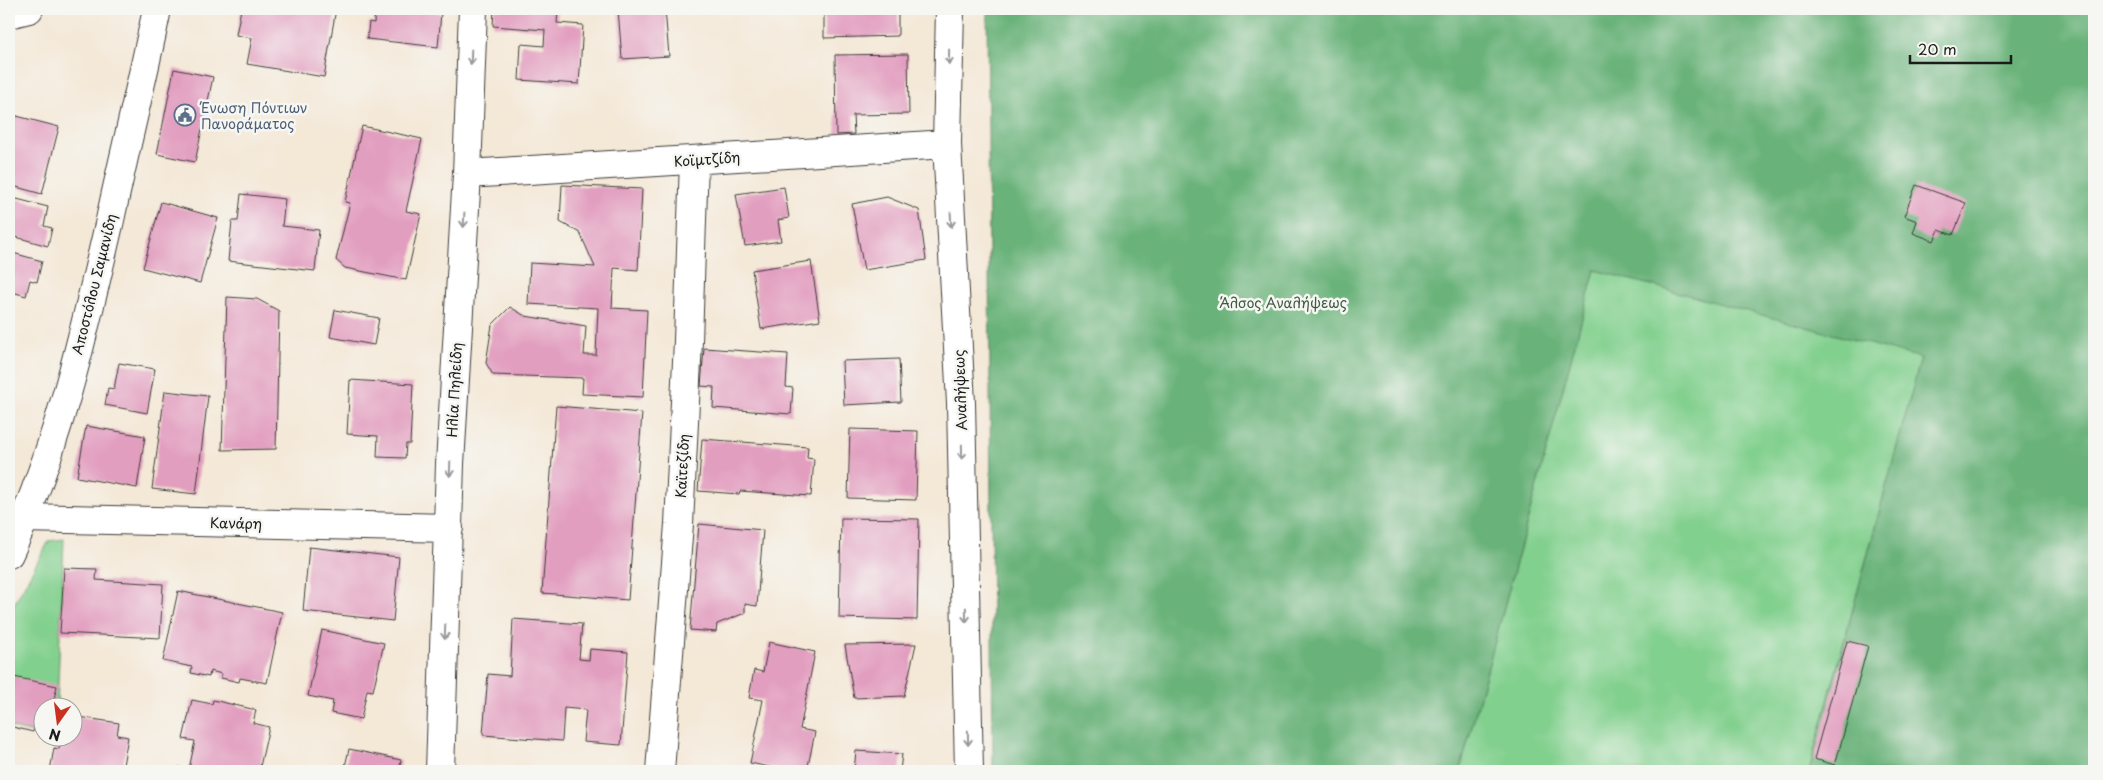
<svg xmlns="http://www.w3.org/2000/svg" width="2103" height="780" font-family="'Playpen Sans',sans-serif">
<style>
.green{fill:#82d08e;stroke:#4f7655}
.forest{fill:#69b279;stroke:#42674a}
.building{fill:#e29ebf}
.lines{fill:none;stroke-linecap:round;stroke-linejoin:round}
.street-casing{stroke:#3c3b38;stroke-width:30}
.secondary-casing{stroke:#3c3b38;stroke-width:30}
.street{stroke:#fff;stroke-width:28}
.secondary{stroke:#fff;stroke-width:28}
.oneway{stroke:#999}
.labels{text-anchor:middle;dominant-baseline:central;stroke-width:5;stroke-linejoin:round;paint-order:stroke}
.service-label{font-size:14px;fill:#4e5e75;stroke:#f6f6f2;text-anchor:start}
.street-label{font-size:14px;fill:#1c1c1c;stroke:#f6f6f2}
.park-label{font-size:14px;fill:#405b44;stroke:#f6f6f2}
</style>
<rect width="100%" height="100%" fill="#f6f6f2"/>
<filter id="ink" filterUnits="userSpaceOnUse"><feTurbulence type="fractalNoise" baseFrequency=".02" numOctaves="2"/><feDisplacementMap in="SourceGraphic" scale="10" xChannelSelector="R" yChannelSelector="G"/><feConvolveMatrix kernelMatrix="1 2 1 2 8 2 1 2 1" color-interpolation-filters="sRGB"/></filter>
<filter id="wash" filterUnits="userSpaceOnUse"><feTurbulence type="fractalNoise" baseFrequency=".0096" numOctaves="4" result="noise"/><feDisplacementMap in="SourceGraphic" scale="20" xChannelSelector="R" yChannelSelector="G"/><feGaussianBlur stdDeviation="1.12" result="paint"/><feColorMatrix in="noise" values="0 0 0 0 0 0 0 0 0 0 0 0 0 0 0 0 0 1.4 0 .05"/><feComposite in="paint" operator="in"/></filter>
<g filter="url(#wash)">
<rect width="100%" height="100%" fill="#f4e8d7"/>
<path class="green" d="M1595 270 1921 357 1809 771H1460Z
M64 539 57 707 42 708V735L9 727V613L49 541Z"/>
<path class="forest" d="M987 9H2094V771H1809L1921 358 1595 270 1460 771H993Z"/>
<g id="blocks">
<path class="building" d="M241 9H336L324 77 247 64 252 38 236 35Z
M375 9H427V11L441 13 438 47 367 39 369 22 374 23Z
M494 9H558L557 23 583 25 579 84 519 80 521 44 544 46 545 30 493 26Z
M618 9H665L669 56 622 59Z
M824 9H891V11H898V36L824 38Z
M908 54 909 114 853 115 854 134 836 135 835 55Z
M174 69 213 77 195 162 157 154Z
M9 114 59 127 42 194 9 185Z
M362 126 422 139 406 211 421 214 406 280 345 268 336 260 350 203 345 202Z
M562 185 642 189 638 270 614 268 612 308 647 310 643 397 582 394 583 378 493 375 486 363 492 325 510 307 525 316 586 326 584 355H596L598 308 528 304 530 263 595 267 580 233 560 222Z
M1916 185 1966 203 1953 235 1939 230 1934 241 1913 233 1917 221 1904 216Z
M784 187 789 218 778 220 781 241 745 246 736 194Z
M241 194 285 199 282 226 319 230 315 271 228 261 232 221H238Z
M9 197 48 207 44 226 52 228 48 246 9 235Z
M887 197 919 210 926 260 864 270 852 204Z
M161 202 218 218 200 283 143 268Z
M9 252 42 261 37 282 30 280 26 296 9 291Z
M811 261 820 320 761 329 752 270Z
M227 297 257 299 279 311 276 449 222 450Z
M335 310 379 318 374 345 330 337Z
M704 348 788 354 786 387 793 388 791 414 713 408 714 387 701 386Z
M899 359 901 402 844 405 842 361Z
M119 363 155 369 147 413 105 405 108 388 114 389Z
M350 380 413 384 410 444H406L405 458 377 457 378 436 347 434Z
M165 391 208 396 196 494 152 489Z
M556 406 642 413 628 600 542 593Z
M86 426 145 436 137 488 77 477Z
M850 429 918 431 916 500 848 498Z
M702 439 808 447 807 458 814 459 811 496 740 491 739 494 698 491Z
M841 518 919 519 917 620 839 618Z
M699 524 763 530 757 606 745 604V613L717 624 716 632 690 630Z
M309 547 399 557 393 621 303 611Z
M64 568 97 569 96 580 163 584 160 638 60 633Z
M178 591 282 612 267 683 240 678 239 682 221 678 222 674 210 671 209 677 191 673 192 667 163 661Z
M513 619 582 624 579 659 589 660 590 649 628 652 621 745 583 742 586 710 564 708 562 741 483 735 488 674 510 676Z
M322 630 384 643 373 691 367 690 361 719 331 713 333 701 308 696Z
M1847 641 1868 646 1835 765 1814 759Z
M769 642 815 652 800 729 815 732 807 771H789L750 763 763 700 749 698 754 670 763 672Z
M916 644 904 696 854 698 845 645Z
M9 676 57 686 52 708H42V718L37 717 33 732 9 726Z
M192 700 212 704 213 700 256 710 253 723 269 727 259 771H177L178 767 189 769 195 741 183 739Z
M72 716 119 723 117 735 128 737 122 771H50L54 748 59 749 61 738H72Z
M349 749 401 760 399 771H344Z
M856 751 902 754 900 771H854Z"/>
</g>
</g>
<g filter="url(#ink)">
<use href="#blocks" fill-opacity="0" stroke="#3c3b38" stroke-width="1"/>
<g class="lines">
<g class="street-casing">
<path id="street" d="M9 14 29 9
M467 174 947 144
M24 518 449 528
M440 771 450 464 467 174 473 9
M660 771 679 524 688 341 694 160"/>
</g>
<g class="secondary-casing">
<path id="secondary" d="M950 9 947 144 961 403 969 771
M9 554C58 448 84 333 110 220 125 149 143 79 157 9"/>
</g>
<use href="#street" class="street"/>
<use href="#secondary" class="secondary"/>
</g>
<defs><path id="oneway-shaft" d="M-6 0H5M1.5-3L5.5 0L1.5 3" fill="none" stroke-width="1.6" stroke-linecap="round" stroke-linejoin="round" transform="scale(1.25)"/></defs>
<g class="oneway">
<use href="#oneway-shaft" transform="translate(471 57) rotate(92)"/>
<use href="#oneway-shaft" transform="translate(949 57) rotate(91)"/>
<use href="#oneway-shaft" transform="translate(464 220) rotate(93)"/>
<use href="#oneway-shaft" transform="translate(951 220) rotate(87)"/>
<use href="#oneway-shaft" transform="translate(962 452) rotate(89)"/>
<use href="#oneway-shaft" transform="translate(450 469) rotate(92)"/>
<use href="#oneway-shaft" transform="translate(966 615) rotate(89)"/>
<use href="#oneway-shaft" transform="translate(445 632) rotate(92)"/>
<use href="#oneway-shaft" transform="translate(968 738) rotate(89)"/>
</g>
</g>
<defs>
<g id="civic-ring" transform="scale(1.125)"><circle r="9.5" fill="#f6f6f2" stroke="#5c6f8a" stroke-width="1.5"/><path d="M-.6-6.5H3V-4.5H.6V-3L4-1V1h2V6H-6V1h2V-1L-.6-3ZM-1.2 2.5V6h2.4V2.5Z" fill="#5c6f8a"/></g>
</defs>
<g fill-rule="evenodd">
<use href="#civic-ring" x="185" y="115"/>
</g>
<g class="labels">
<g class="service-label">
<text x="201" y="107">Ένωση Πόντιων<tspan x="201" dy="16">Πανοράματος</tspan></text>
</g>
<g class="street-label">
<text transform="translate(707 159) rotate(-4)">Κοϊμτζίδη</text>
<text transform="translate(94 284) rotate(-76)">Αποστόλου Σαμανίδη</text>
<text transform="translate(454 390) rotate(-87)">Ηλία Πηλείδη</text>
<text transform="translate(960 390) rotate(-92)">Αναλήψεως</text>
<text transform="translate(682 466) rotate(-87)">Καϊτεζίδη</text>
<text transform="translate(236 523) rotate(1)">Κανάρη</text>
</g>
<g class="park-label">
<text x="1283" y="302">Άλσος Αναλήψεως</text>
</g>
</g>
<rect width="2103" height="780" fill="none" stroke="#f6f6f2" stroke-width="30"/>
<g transform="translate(58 722) rotate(194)"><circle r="24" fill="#f6f6f2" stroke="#9f9f9c"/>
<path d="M0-4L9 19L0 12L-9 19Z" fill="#c8321e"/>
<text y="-8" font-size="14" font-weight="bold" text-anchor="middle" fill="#1c1c1c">N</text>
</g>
<path d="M1910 55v8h101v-8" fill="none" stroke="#1c1c1c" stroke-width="2.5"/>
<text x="1918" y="55" font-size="15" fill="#1c1c1c" stroke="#f6f6f2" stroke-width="4" paint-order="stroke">20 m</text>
</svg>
